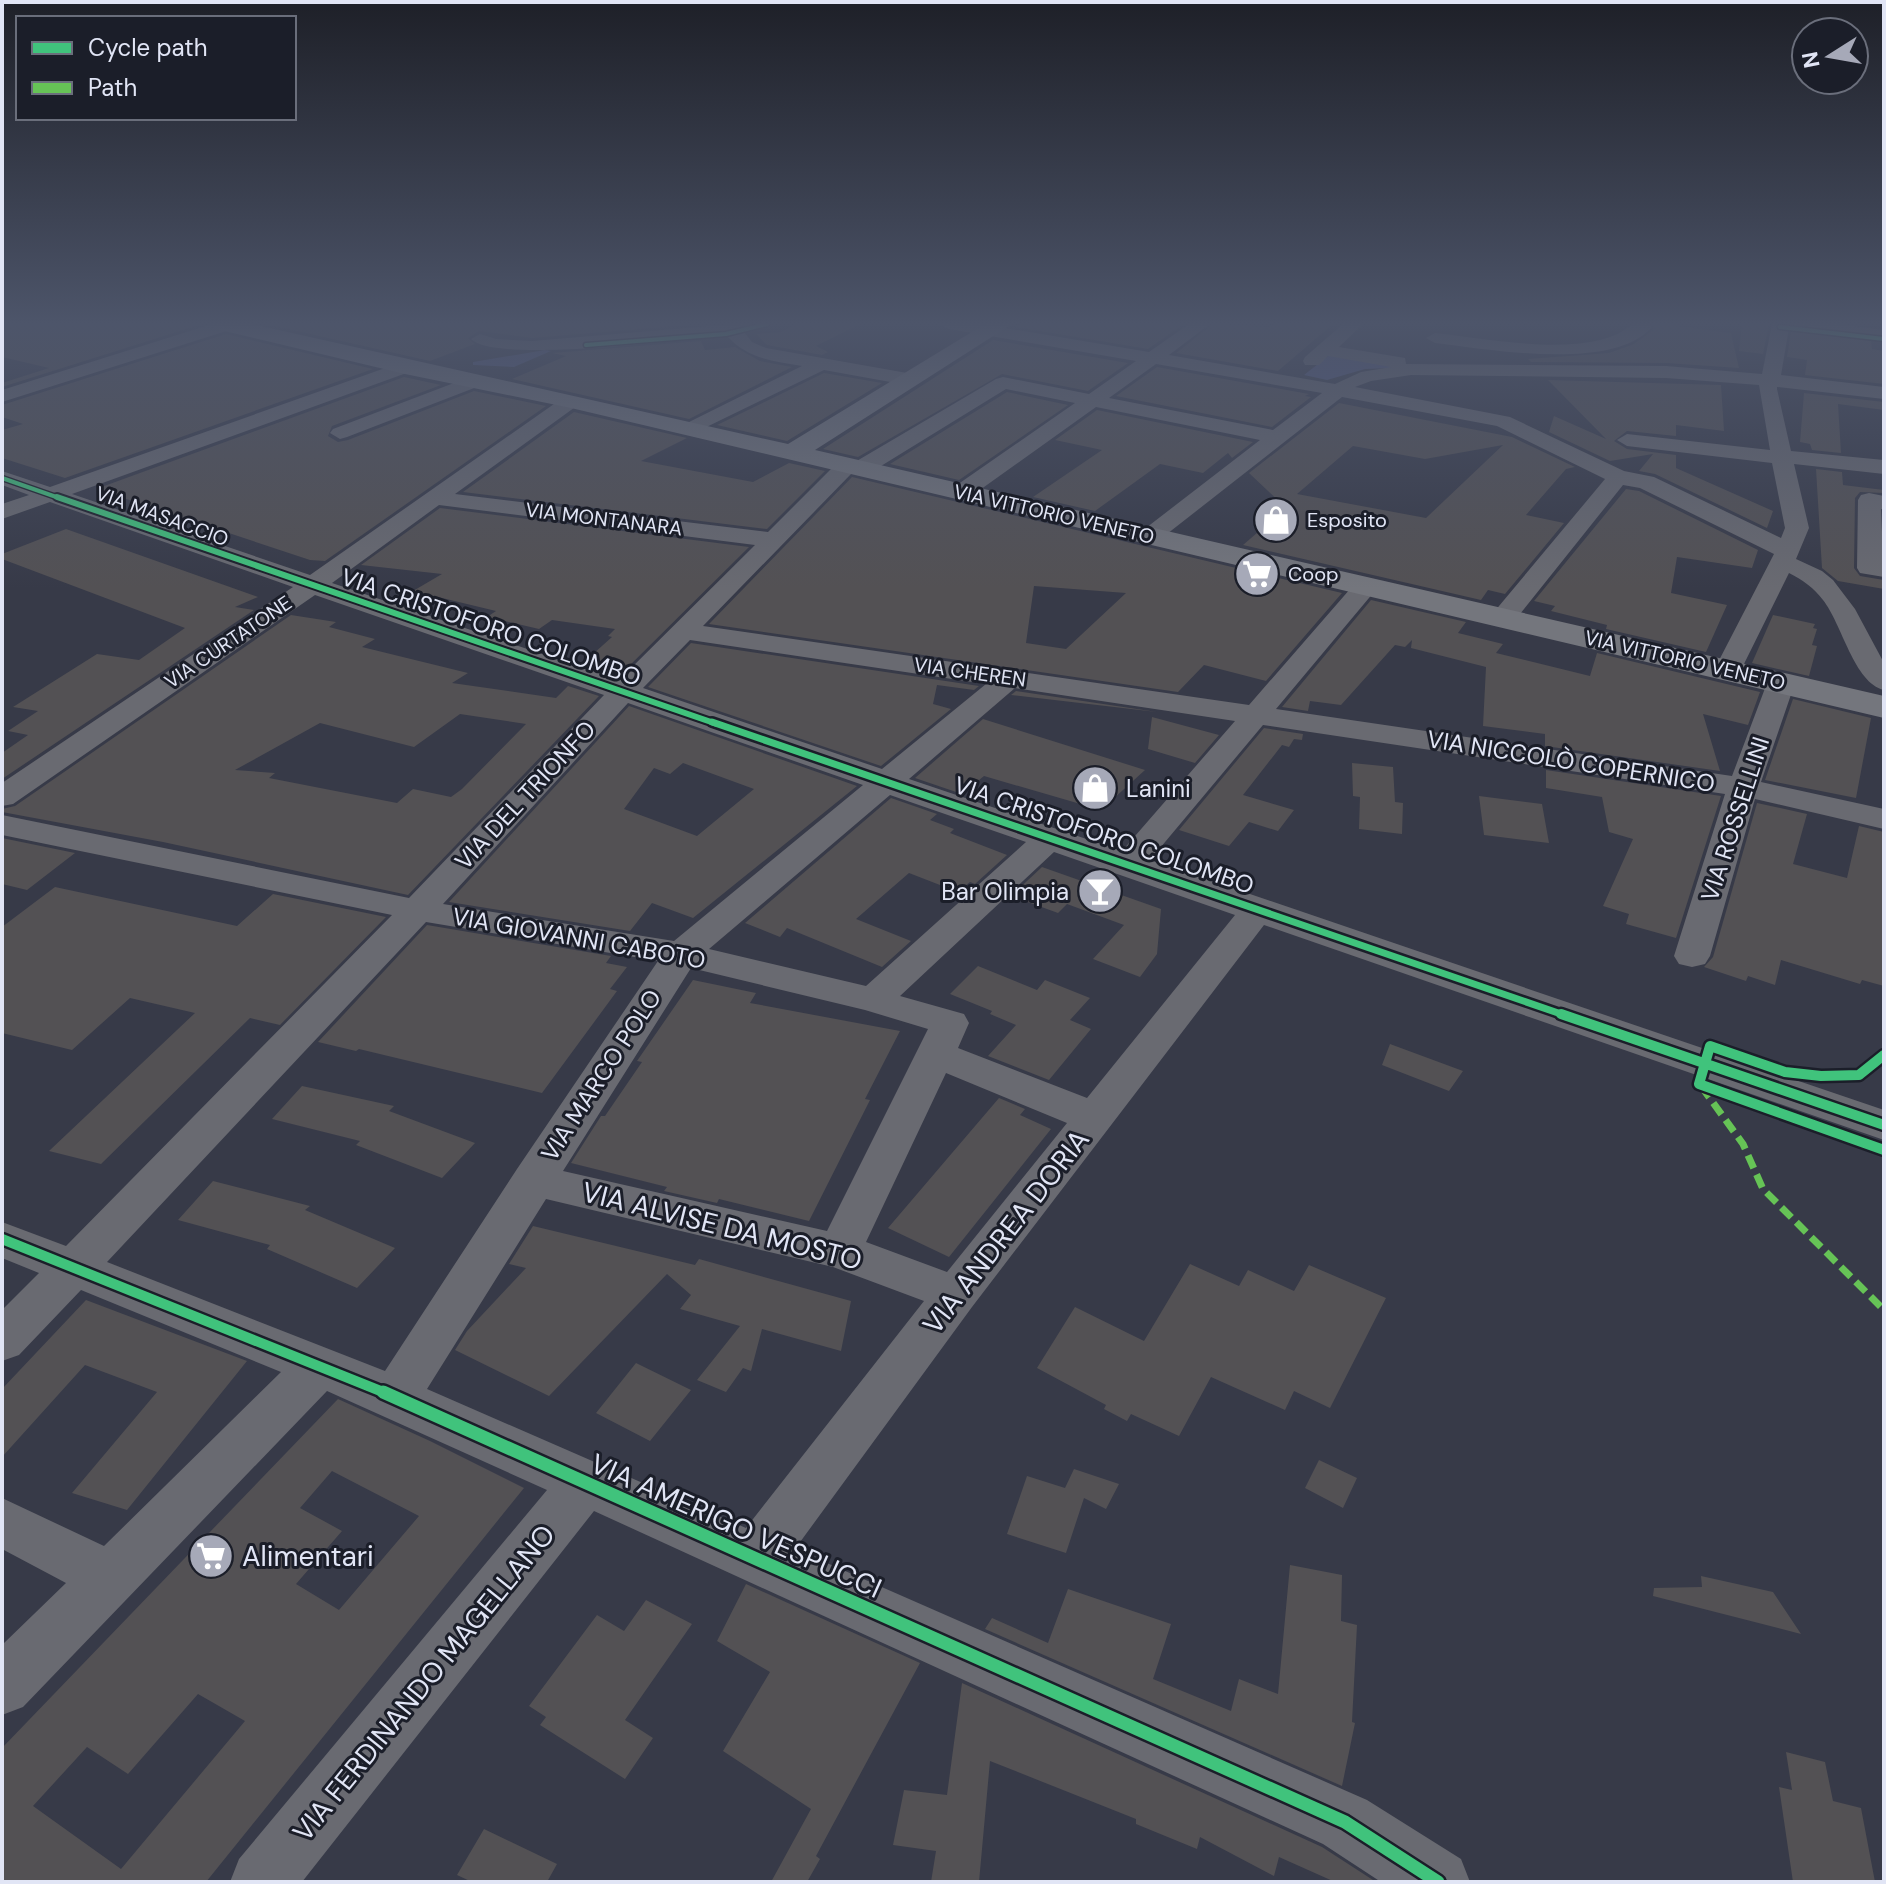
<svg xmlns="http://www.w3.org/2000/svg" width="1886" height="1884" font-family="'DM Sans',sans-serif">
<style>
.green{fill:#525984}
.building{fill:#535154;fill-rule:evenodd}
.lines{fill:none;stroke-linecap:round;stroke-linejoin:round}
.minor{fill:#696a71;fill-rule:evenodd}
.major{fill:#74767d;fill-rule:evenodd}
.quiet{stroke:#66c356;stroke-width:7;stroke-dasharray:14 7;stroke-linecap:butt}
.cycleway-far4-casing{stroke:#1b1e29;stroke-width:7}
.cycleway-far3-casing{stroke:#1b1e29;stroke-width:10}
.cycleway-far2-casing{stroke:#1b1e29;stroke-width:12}
.cycleway-far1-casing{stroke:#1b1e29;stroke-width:15}
.cycleway-casing{stroke:#1b1e29;stroke-width:18}
.cycleway-far4{stroke:#40c37c;stroke-width:4}
.cycleway-far3{stroke:#40c37c;stroke-width:6}
.cycleway-far2{stroke:#40c37c;stroke-width:7}
.cycleway-far1{stroke:#40c37c;stroke-width:10}
.cycleway{stroke:#40c37c;stroke-width:13}
.labels{text-anchor:middle;dominant-baseline:central;stroke-width:6;stroke-linejoin:round;paint-order:stroke}
.far-street-label{font-size:20px;fill:#e1e5f5;stroke:#1b1e29}
.far-poi-label{font-size:20px;fill:#e1e5f5;stroke:#1b1e29;text-anchor:start}
.street-label{font-size:24px;fill:#e1e5f5;stroke:#1b1e29}
.poi-label{font-size:24px;fill:#e1e5f5;stroke:#1b1e29;text-anchor:start}
.near-street-label{font-size:28px;fill:#e1e5f5;stroke:#1b1e29}
.near-poi-label{font-size:28px;fill:#e1e5f5;stroke:#1b1e29;text-anchor:start}
</style>
<rect width="100%" height="100%" fill="#373a48"/>
<path class="green" d="M545 350 551 351 514 367 473 365V362Z
M1332 353 1398 362 1392 368 1365 369 1327 380 1304 375Z"/>
<path class="building" d="M2 324H202L2 387V383L49 368 2 357Z
M266 324H688V325L532 338 479 331 468 338 475 344 430 361Z
M796 324H860L816 346 828 352 822 355 767 345 756 334 781 332Z
M1021 324H1184L1148 349 1016 327Z
M1213 324 1270 327 1274 324H1333L1278 371 1176 353Z
M1653 324H1678L1677 326 1731 333 1739 368 1666 363 1531 362 1528 359 1609 353 1634 344 1653 330Z
M1742 324H1769L1763 354 1739 351Z
M1791 331 1871 341 1872 349 1884 351V384L1805 375 1807 360 1787 357Z
M226 334 373 369 65 478 2 458V430L23 424 2 417V405Z
M993 340 1128 363 1088 391 1002 374 858 457 823 449Z
M701 341 705 350 735 347 760 361 792 367 689 419 512 379 566 356 552 353Z
M1157 367 1309 394 1305 396 1311 397 1272 427 1116 396Z
M824 373 882 383 787 441 717 425Z
M404 377 441 385 332 426 328 436 338 442 348 440 474 391 546 406 325 561 310 560 96 489Z
M1548 380 1721 385 1724 431 1676 425V436L1627 431 1614 441 1627 449 1676 455V468L1773 511 1767 528 1655 474 1639 471 1653 454 1610 461 1549 432 1554 416 1606 439Z
M1007 392 1068 405 959 480 890 464Z
M1804 393 1884 402V410L1838 404 1841 453 1812 450 1810 444 1800 442Z
M1339 403 1512 437 1575 467 1566 469 1526 515 1564 523 1505 594 1488 590 1481 600 1243 545 1286 508 1249 473ZM1503 445 1426 518 1297 494 1353 446 1425 459Z
M1097 410 1253 442 1232 458 1228 453 1203 473 1160 464 1095 511 1033 497 1102 450 1055 440Z
M574 412 687 438 641 461 753 482 789 463 825 471 767 529 463 492Z
M1816 469 1842 472 1843 485 1884 490V493L1860 492 1855 498 1854 568 1860 576 1884 580V589L1838 581 1822 568Z
M852 477 1342 593 1266 681 1204 665 1178 692 709 624ZM1034 586 1126 593 1066 649 1026 643Z
M1626 489 1639 491 1758 550 1752 568 1677 557 1671 593 1727 605 1706 652 1606 629 1607 625 1551 611 1555 606 1534 601Z
M440 508 749 547 618 677 588 666 599 654H593L612 637 608 636 615 629 552 620 539 629 487 617 496 611 413 591 442 574 361 565Z
M66 529 258 597 235 607 254 610 2 779V753L28 735 8 731 38 711 13 707 97 654 139 660 185 628 2 559V554Z
M1371 600 1466 622 1458 633 1503 644 1496 653 1590 676 1597 653 1760 692 1748 725 1703 714 1720 771 1545 746V734L1483 726 1486 667 1411 648 1412 640 1405 647 1395 645 1341 705 1310 701 1308 711 1282 707Z
M291 615 336 622 329 627 375 639 362 647 468 673 452 683 556 698 568 686 599 696 408 895 163 842 2 812V809L15 806ZM460 714 526 724 462 789 451 797 413 789 397 803 269 778 275 773 235 770 320 723 414 747Z
M1773 615 1815 624 1813 628 1817 629 1812 645 1817 646 1809 676 1752 663Z
M691 643 979 686 974 690 937 685 933 704 951 709 881 766 648 687Z
M1016 691 1157 712 1011 695Z
M1793 699 1871 718 1856 798 1765 780Z
M629 706 857 786 693 918 652 903 630 931 449 902ZM683 763 754 789 697 836 624 809 654 768 670 774Z
M1152 717 1219 735 1195 763 1148 749Z
M983 719 1145 770 1101 810 984 776 962 794 915 778Z
M1264 728 1303 734 1302 740 1294 739 1289 747 1282 745 1243 795 1294 810 1278 831 1249 822 1229 846 1179 830Z
M1352 763 1393 767 1395 802 1403 803 1402 834 1359 829 1360 797 1353 796Z
M1546 770 1721 796 1676 938 1626 924 1629 914 1603 906 1633 839 1609 832 1602 797 1546 788Z
M1479 796 1542 804 1549 843 1484 835Z
M891 798 937 814 930 820 954 829 950 833 1007 855 975 884 970 882 958 892 909 873 856 919 911 941 882 967 787 928 780 937 745 923Z
M1757 803 1807 814 1793 864 1847 878 1859 826 1884 832V986L1862 980 1860 984 1781 960 1775 985 1748 976 1746 981 1704 967 1713 957Z
M2 838 75 853 27 890 2 884Z
M1042 867 1161 909 1157 954 1140 977 1093 959 1124 925 1067 904 1058 913 1011 896Z
M55 887 237 926 273 894 386 917 280 1025 250 1018 101 1164 49 1151 195 1013 130 998 72 1050 2 1033V927Z
M427 925 611 956 606 963 627 967 610 989 617 991 542 1093 359 1049 356 1051 318 1042Z
M978 966 1037 990 1045 980 1090 998 1070 1020 1091 1029 1049 1080 988 1056 1016 1025 990 1014 992 1011 950 994Z
M693 980 756 993 750 1003 900 1031 865 1099 870 1100 809 1221 719 1199 717 1203 664 1191 667 1187 571 1163 601 1116H605L642 1062 637 1061Z
M1390 1044 1463 1071 1449 1091 1382 1065Z
M302 1086 394 1106 389 1111 475 1143 442 1178 356 1145 360 1141 272 1119Z
M999 1098 1025 1109 1020 1115 1051 1129 949 1257 888 1228Z
M213 1181 310 1206 305 1210 395 1248 357 1288 267 1249 270 1245 178 1220Z
M533 1226 695 1265 699 1259 851 1301 841 1351 762 1329 751 1371 743 1368 726 1392 697 1380 740 1326 680 1309 691 1295 667 1274 549 1396 455 1350 467 1331 526 1268 509 1264Z
M1190 1264 1239 1286 1248 1270 1294 1291 1309 1265 1386 1298 1330 1408 1294 1391 1285 1410 1211 1377 1179 1436 1131 1414 1127 1421 1104 1409 1106 1405 1037 1368 1075 1307 1144 1341Z
M86 1300 247 1361 127 1510 72 1493 157 1392 85 1365 2 1457V1389Z
M636 1363 691 1390 650 1441 596 1413Z
M338 1399 430 1441 524 1488 206 1882H2V1748ZM332 1471 419 1516 339 1610 296 1584 342 1531 300 1508ZM198 1694 245 1721 121 1869 33 1806 87 1747 128 1774Z
M1319 1460 1357 1478 1343 1508 1305 1488Z
M1074 1469 1119 1484 1106 1509 1084 1498 1066 1553 1007 1534 1027 1476 1065 1488Z
M1290 1565 1342 1575 1341 1621 1357 1625 1352 1722 1355 1723 1342 1786 985 1629 992 1618 1048 1643 1068 1589 1171 1624 1153 1679 1231 1711 1239 1679 1278 1694Z
M1701 1576 1773 1592 1801 1634 1653 1596 1654 1588 1702 1587Z
M746 1584 920 1663 816 1856 820 1859 807 1882H771L811 1809 723 1751 770 1672 717 1641Z
M646 1600 692 1624 625 1720 653 1738 625 1779 540 1725 546 1717 529 1706 597 1615 624 1631Z
M962 1683 1322 1847 1376 1882H1335L1279 1857 1274 1876 1200 1837 1197 1849 1136 1824V1819L990 1761 979 1882H931L936 1851 893 1845 904 1790 947 1795Z
M1786 1752 1825 1762 1833 1801 1861 1808 1875 1882H1793L1779 1787 1792 1790Z
M484 1829 557 1864 547 1882H472L457 1875Z"/>
<g class="lines">
<path class="minor" d="M212 324H239L236 328 2 402V390Z
M734 324H762L744 332 752 342 766 348 907 373 917 379 907 385 824 370 690 435 683 433 680 429 683 425 802 366C773 361 748 359 727 336 685 339 495 364 471 339L480 334 496 339 532 341Z
M940 324H981L1149 352 1189 324H1210L1169 355 1335 384 1361 372 1391 367 1328 356 1319 365H1305L1303 361 1305 357 1343 324H1363L1339 347 1405 358 1406 364 1666 366 1762 374 1772 324H1838L1884 330V340L1789 328 1781 375 1884 387V399L1777 387V389L1791 451 1884 460V474L1794 464 1809 528 1796 559 1822 571 1833 580 1855 609 1884 663V690C1854 683 1842 624 1823 600 1814 588 1803 580 1789 573L1738 676 1728 678 1718 676 1714 670 1774 554 1640 488 1623 485 1512 624H1494L1490 618 1494 612 1605 479 1497 426 1342 397 1158 541H1142L1138 536 1142 531 1260 440 1096 407 970 497H954L951 492 954 487 1075 403 1006 389 868 474 852 473 703 626 1249 705 1357 581H1375L1379 586 1276 709 1732 776 1767 683 1771 677 1781 675 1791 677 1795 683 1761 782 1884 809V829L1755 799 1710 956 1705 964 1692 967 1679 964 1674 956 1725 794 1263 725 1150 860 1884 1110V1140L1264 925 972 1307 795 1549 1367 1800 1461 1859 1470 1882H1381L1323 1844 594 1511 302 1882H230L239 1859 547 1490 327 1391 23 1707 2 1715V1645L66 1583 2 1549V1498L104 1546 281 1372 81 1290 19 1355 2 1361V1310L39 1273 2 1258V1222L66 1246 392 915 2 835V815L409 898 604 695 315 595 13 804 2 806V783L293 587 50 502 2 519V504L29 495 2 485V471L50 487 405 361 414 367 412 371 72 494 310 575 564 397H578L581 401 578 405 455 494 768 532 839 461 847 459 855 462 996 379 1003 377 1089 394 1136 361 949 329ZM1156 364 1322 393 1273 430 1109 398ZM1411 375 1666 378 1759 385 1770 450 1627 434 1617 440 1627 446 1772 463 1785 528 1781 538 1654 477 1624 471 1510 417 1355 387 1371 381ZM439 505 755 545 619 680 332 583ZM690 640 986 684 882 769 643 688ZM1015 688 1235 721 1122 851 909 779ZM628 703 863 785 674 941 443 904ZM890 795 1026 842 866 986 709 949ZM1054 852 1235 915 1087 1098 958 1048 969 1023 964 1014 900 996ZM426 922 658 961 517 1169 385 1371 107 1262ZM691 968 865 1010 928 1029 827 1231 563 1171ZM946 1073 1067 1123 947 1272 866 1242ZM546 1199 833 1267 924 1301 746 1528 427 1389Z
M1632 324H1650L1651 328C1611 372 1488 349 1435 343L1426 338 1435 333C1485 338 1593 361 1632 324Z
M475 375 482 377 485 381 482 385 347 437 340 439 330 433 333 429Z
M1869 493 1884 496V510L1881 509 1884 577 1860 573 1857 568 1858 500 1861 495Z"/>
<path class="major" d="M213 324H252L788 444 985 324H1012L815 450 1884 696V718L571 408 405 374 216 329Z"/>
<path class="quiet" d="M1701 1086 1743 1144 1763 1189 1884 1310"/>
<g class="cycleway-far4-casing">
<path id="cycleway-far4" d="M1780 327 1884 339
M586 345 726 334 767 324
M2 478 62 499"/>
</g>
<g class="cycleway-far3-casing">
<path id="cycleway-far3" d="M57 497 717 724"/>
</g>
<g class="cycleway-far2-casing">
<path id="cycleway-far2" d="M712 722 1567 1016"/>
</g>
<g class="cycleway-far1-casing">
<path id="cycleway-far1" d="M1561 1014 1884 1125
M1884 1055 1859 1075 1821 1076 1785 1072 1710 1046 1699 1084 1884 1150
M2 1239 388 1394"/>
</g>
<g class="cycleway-casing">
<path id="cycleway" d="M383 1392 1345 1822 1438 1882"/>
</g>
<use href="#cycleway-far4" class="cycleway-far4"/>
<use href="#cycleway-far3" class="cycleway-far3"/>
<use href="#cycleway-far2" class="cycleway-far2"/>
<use href="#cycleway-far1" class="cycleway-far1"/>
<use href="#cycleway" class="cycleway"/>
</g>
<linearGradient id="sky" x2="0" y2="1"><stop stop-color="#1e2028"/><stop offset="0.55" stop-color="#4d556a"/><stop offset="1" stop-color="#4d556a" stop-opacity="0"/></linearGradient>
<rect width="1886" height="588" fill="url(#sky)"/>
<defs>
<g id="shop-disc" transform="scale(2.3)"><circle r="9.5" fill="#a6a9b8" stroke="#1b1e29"/><path d="M-5-2.5h2.3a2.7 3.5 0 0 1 5.4 0H5L5.5 6h-11ZM-1.5-2.5h3a1.5 2.3 0 0 0-3 0Z" fill="#fff"/></g>
<g id="supermarket-disc" transform="scale(2.3)"><circle r="9.5" fill="#a6a9b8" stroke="#1b1e29"/><path d="M-6-5.5h2.5l.6 2H6L4.5 2H-2.5L-4.4-4H-6ZM-1.5 3.2a1.3 1.3 0 1 0 .1 0ZM3 3.2a1.3 1.3 0 1 0 .1 0Z" fill="#fff"/></g>
<g id="bar-disc" transform="scale(2.3)"><circle r="9.5" fill="#a6a9b8" stroke="#1b1e29"/><path d="M-6-5H6L.8 .8V4.5H3.5V6h-7V4.5H-.8V.8Z" fill="#fff"/></g>
</defs>
<g fill-rule="evenodd">
<use href="#shop-disc" x="1276" y="520"/>
<use href="#supermarket-disc" x="1257" y="574"/>
<use href="#shop-disc" x="1095" y="788"/>
<use href="#bar-disc" x="1100" y="891"/>
<use href="#supermarket-disc" x="211" y="1556"/>
</g>
<g class="labels">
<g class="far-street-label">
<text transform="translate(1054 514) rotate(13)">VIA VITTORIO VENETO</text>
<text transform="translate(162 516) rotate(20)">VIA MASACCIO</text>
<text transform="translate(604 519) rotate(7)">VIA MONTANARA</text>
<text transform="translate(228 642) rotate(-34)">VIA CURTATONE</text>
<text transform="translate(1685 660) rotate(13)">VIA VITTORIO VENETO</text>
<text transform="translate(970 672) rotate(8)">VIA CHEREN</text>
</g>
<g class="far-poi-label">
<text x="1307" y="520">Esposito</text>
<text x="1288" y="574">Coop</text>
</g>
<g class="street-label">
<text transform="translate(491 627) rotate(19)">VIA CRISTOFORO COLOMBO</text>
<text transform="translate(1571 761) rotate(9)">VIA NICCOLÒ COPERNICO</text>
<text transform="translate(525 795) rotate(-47)">VIA DEL TRIONFO</text>
<text transform="translate(1735 819) rotate(-72)">VIA ROSSELLINI</text>
<text transform="translate(1104 835) rotate(19)">VIA CRISTOFORO COLOMBO</text>
<text transform="translate(579 938) rotate(10)">VIA GIOVANNI CABOTO</text>
<text transform="translate(601 1075) rotate(-57)">VIA MARCO POLO</text>
</g>
<g class="poi-label">
<text x="1126" y="788">Lanini</text>
<text x="1069" y="891" text-anchor="end">Bar Olimpia</text>
</g>
<g class="near-street-label">
<text transform="translate(722 1226) rotate(14)">VIA ALVISE DA MOSTO</text>
<text transform="translate(1006 1232) rotate(-52)">VIA ANDREA DORIA</text>
<text transform="translate(736 1526) rotate(24)">VIA AMERIGO VESPUCCI</text>
<text transform="translate(424 1683) rotate(-51)">VIA FERDINANDO MAGELLANO</text>
</g>
<g class="near-poi-label">
<text x="242" y="1556">Alimentari</text>
</g>
</g>
<rect width="1886" height="1884" fill="none" stroke="#e1e5f5" stroke-width="8"/>
<rect x="16" y="16" width="280" height="104" fill="#1b1e29" stroke="#6a6e7b" stroke-width="2"/>
<rect x="32" y="42" width="40" height="12" fill="#40c37c" stroke="#6a6e7b" stroke-width="2"/>
<text x="88" y="56" font-size="24" fill="#e1e5f5">Cycle path</text>
<rect x="32" y="82" width="40" height="12" fill="#66c356" stroke="#6a6e7b" stroke-width="2"/>
<text x="88" y="96" font-size="24" fill="#e1e5f5">Path</text>
<g transform="translate(1830 56) rotate(259)"><circle r="38" fill="#1b1e29" stroke="#6a6e7b" stroke-width="2"/>
<path d="M0-6L14 30L0 20L-14 30Z" fill="#a6a9b8"/>
<text y="-12" font-size="22" font-weight="bold" text-anchor="middle" fill="#e1e5f5">N</text>
</g>
</svg>
